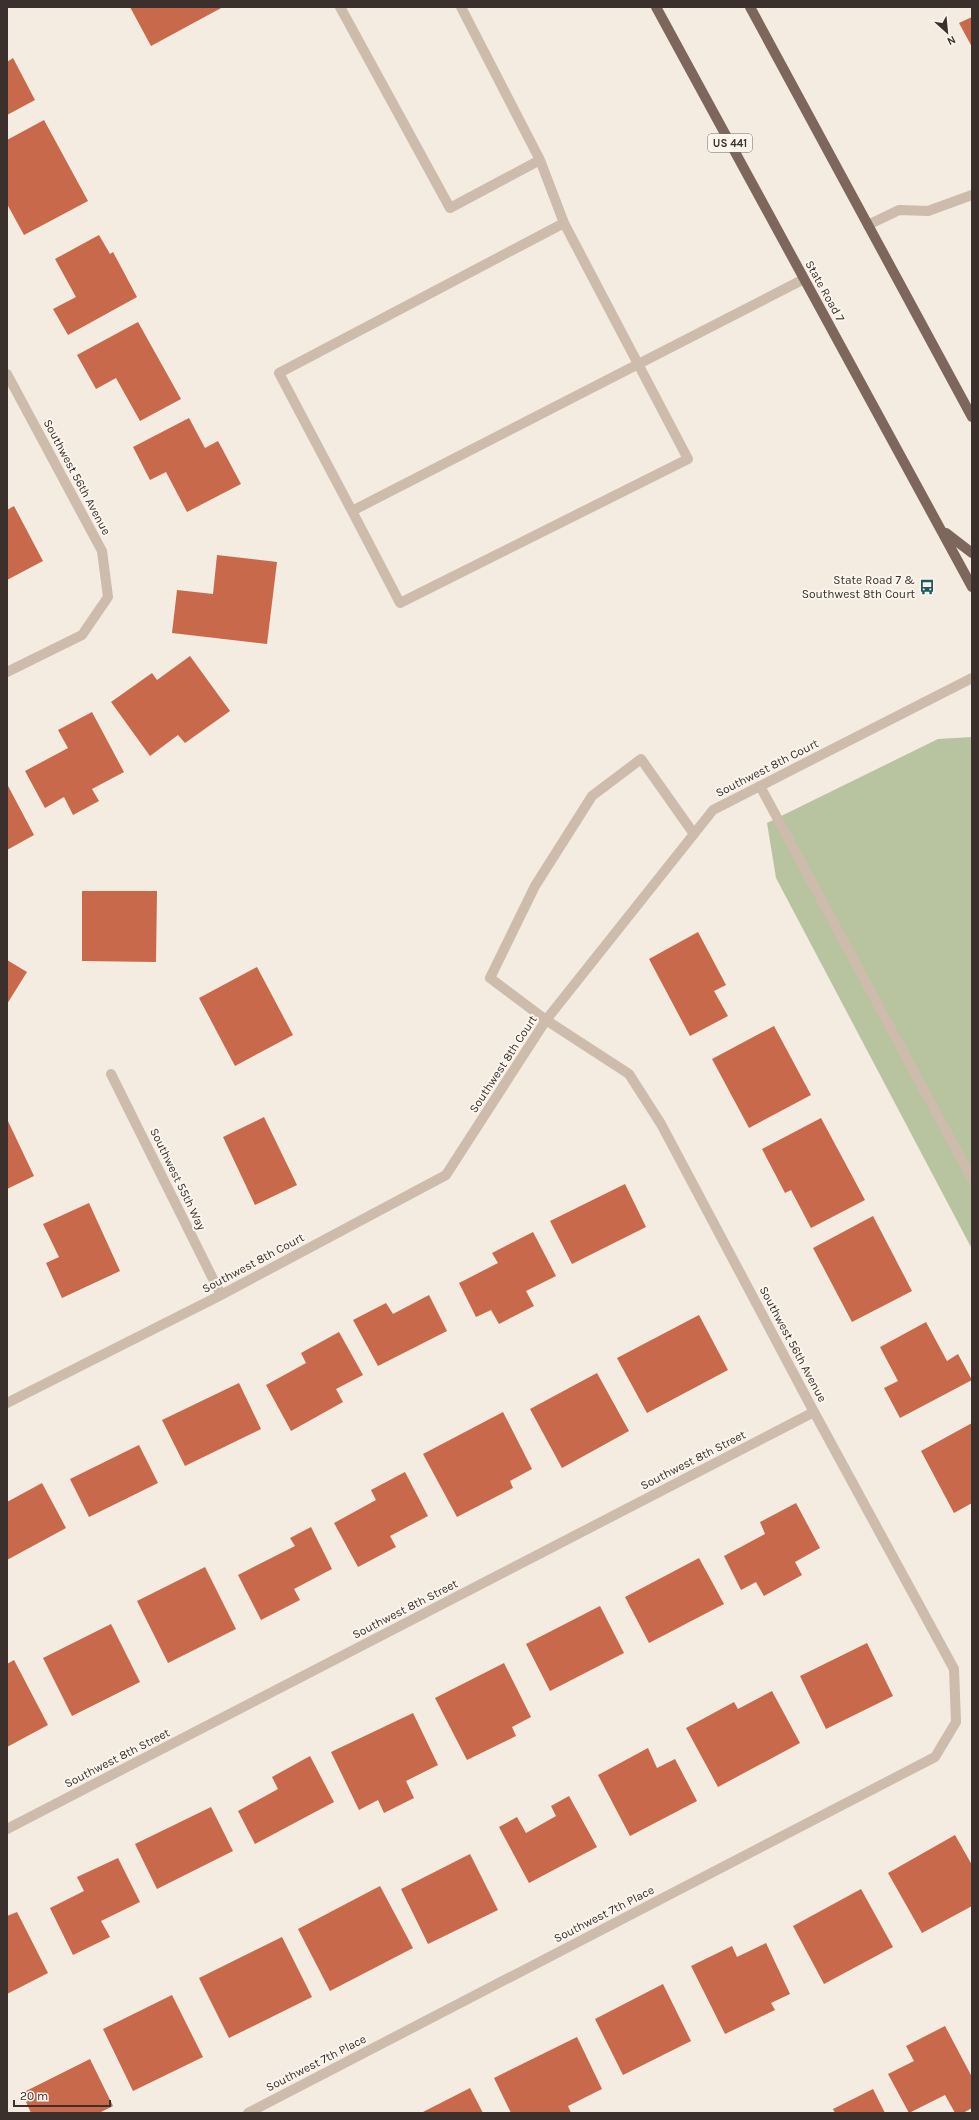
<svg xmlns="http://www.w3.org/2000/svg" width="979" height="2120" font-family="Karla,sans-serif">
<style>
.green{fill:#b8c4a0}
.building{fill:#c8694b}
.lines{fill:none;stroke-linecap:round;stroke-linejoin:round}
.lane{stroke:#cdbbac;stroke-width:10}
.street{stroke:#cdbbac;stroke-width:10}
.primary{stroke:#7d675c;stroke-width:10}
.labels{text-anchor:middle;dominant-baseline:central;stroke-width:4;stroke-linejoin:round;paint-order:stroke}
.shield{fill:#fbf5ee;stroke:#756b66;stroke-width:1}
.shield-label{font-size:11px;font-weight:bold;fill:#3b302b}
.street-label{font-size:12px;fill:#3b302b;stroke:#fbf5ee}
.poi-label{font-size:12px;fill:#3b302b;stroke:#fbf5ee;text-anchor:end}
</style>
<rect width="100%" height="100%" fill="#f4ebe1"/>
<path class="green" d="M972 737V1249L776 878 767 823 938 739Z"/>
<path class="building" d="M130 7H223L151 46Z
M972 17V47L959 23Z
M13 58 35 100 7 115V62Z
M44 120 88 201 24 235 7 204V140Z
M99 235 110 254 113 252 137 297 68 335 53 309 76 297 55 259Z
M138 322 181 399 140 421 116 378 96 389 77 355Z
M189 418 205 448 218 441 241 484 187 512 166 472 150 480 133 447Z
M14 506 43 561 7 580V510Z
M217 555 277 562 267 644 172 633 177 590 213 594Z
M190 656 230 711 185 743 178 735 150 756 111 702 152 673 157 680Z
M92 712 124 772 92 789 99 801 73 815 64 797 45 808 25 771 68 748 58 730Z
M7 784 34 835 7 850Z
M82 891H157L156 962 82 961Z
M698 932 726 985 714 991 728 1016 690 1036 649 959Z
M7 960 27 972 7 1004Z
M257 967 293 1035 235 1066 199 998Z
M774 1026 811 1095 749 1128 712 1059Z
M264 1117 297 1185 255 1205 223 1137Z
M821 1118 865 1200 811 1228 791 1190 785 1193 762 1149Z
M7 1119 34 1176 7 1189Z
M625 1184 646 1227 572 1264 550 1221Z
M89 1203 120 1271 62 1298 46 1263 59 1257 43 1224Z
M873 1216 912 1291 852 1322 813 1248Z
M533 1232 556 1276 526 1291 534 1306 499 1324 491 1310 476 1317 459 1283 498 1263 492 1253Z
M429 1295 447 1331 378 1366 353 1320 386 1303 393 1314Z
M699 1315 728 1370 647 1413 617 1358Z
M926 1322 947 1361 958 1354 972 1380 900 1418 884 1388 898 1381 880 1347Z
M339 1332 363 1375 336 1389 343 1402 291 1431 266 1385 306 1363 301 1353Z
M597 1373 629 1431 562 1468 530 1409Z
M239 1383 261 1429 185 1466 162 1420Z
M503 1412 532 1469 510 1481 513 1488 457 1517 423 1454Z
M972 1423V1503L954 1513 921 1451Z
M139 1445 158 1483 89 1517 70 1479Z
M405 1472 428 1516 390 1536 396 1547 358 1567 334 1523 376 1500 371 1490Z
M42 1483 66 1528 7 1560V1502Z
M796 1503 820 1548 795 1562 802 1575 764 1596 756 1582 741 1590 724 1556 765 1534 760 1522Z
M311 1527 332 1569 294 1589 300 1600 261 1620 238 1575 295 1546 290 1538Z
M699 1558 724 1604 649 1643 625 1597Z
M205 1567 236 1629 168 1663 137 1601Z
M600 1606 624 1653 550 1691 526 1644Z
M111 1624 140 1682 72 1716 43 1658Z
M867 1643 893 1696 826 1729 800 1676Z
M14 1660 48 1725 7 1747V1664Z
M504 1663 531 1717 512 1727 516 1736 467 1760 435 1698Z
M772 1691 800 1743 718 1787 686 1728 734 1702 738 1709Z
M413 1713 438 1765 406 1781 414 1798 384 1813 378 1800 359 1810 331 1752Z
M648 1748 657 1768 675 1759 697 1801 630 1836 598 1775Z
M310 1756 334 1802 255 1844 238 1811 278 1789 272 1777Z
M569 1796 597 1847 529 1883 499 1827 517 1817 526 1833 556 1816 551 1806Z
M211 1807 233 1851 157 1889 135 1844Z
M955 1835 972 1865V1906L922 1933 888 1873Z
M470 1854 498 1910 428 1944 401 1889Z
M118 1858 140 1902 101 1921 110 1937 73 1955 50 1908 84 1891 77 1877Z
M380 1886 413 1948 330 1991 298 1929Z
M861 1889 893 1947 824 1984 793 1926Z
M17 1912 48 1973 7 1994V1916Z
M282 1937 312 1997 229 2038 199 1978Z
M766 1943 790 1994 771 2003 775 2010 725 2034 691 1966 732 1946 737 1957Z
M663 1984 691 2041 623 2075 595 2019Z
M172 1995 203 2057 133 2091 103 2029Z
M945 2026 972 2077V2108L963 2113H955L945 2095 909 2113 888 2074 914 2061 906 2046Z
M577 2037 602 2089 568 2106 571 2113H511L494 2078Z
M90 2059 113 2106 99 2113H31L22 2093Z
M470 2088 483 2113H421Z
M873 2089 885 2113H835L833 2109Z"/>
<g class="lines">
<path class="lane" d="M340 7 450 208 540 160 461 7
M540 160 564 223
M868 225 899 210 928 211 972 195
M352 511 279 373 564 223 688 459 400 603 352 511 804 279
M760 786 972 1179
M546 1020 490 978 535 886 592 796 641 759 694 834"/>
<path class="street" d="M7 374 102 551 108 597 82 635 7 672
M111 1074 221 1295
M7 1403 221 1295 446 1175 546 1020 713 810 972 678
M7 1829 814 1412
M248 2113 935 1757 956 1722 954 1669 814 1412 661 1124 629 1074 546 1020"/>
<path class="primary" d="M656 7 972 587
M750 7 972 417
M946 533 972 553"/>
</g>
<defs>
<g id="bus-bare" transform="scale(1.2)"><path d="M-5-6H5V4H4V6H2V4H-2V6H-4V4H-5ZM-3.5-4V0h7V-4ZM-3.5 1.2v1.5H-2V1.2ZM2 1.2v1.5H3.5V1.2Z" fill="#1f5a5e" stroke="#fbf5ee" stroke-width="2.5" paint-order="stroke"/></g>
</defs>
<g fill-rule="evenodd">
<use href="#bus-bare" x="927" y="587"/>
</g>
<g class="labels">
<rect class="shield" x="708" y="134" width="44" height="18" rx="3"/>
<g class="shield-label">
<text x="730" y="143">US 441</text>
</g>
<g class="street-label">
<text transform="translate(825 291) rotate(61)">State Road 7</text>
<text transform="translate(77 477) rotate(62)">Southwest 56th Avenue</text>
<text transform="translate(767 768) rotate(-27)">Southwest 8th Court</text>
<text transform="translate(503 1064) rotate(-57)">Southwest 8th Court</text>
<text transform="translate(178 1179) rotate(64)">Southwest 55th Way</text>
<text transform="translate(253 1263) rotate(-28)">Southwest 8th Court</text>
<text transform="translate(793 1344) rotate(62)">Southwest 56th Avenue</text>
<text transform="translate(693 1460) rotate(-27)">Southwest 8th Street</text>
<text transform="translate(405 1609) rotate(-27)">Southwest 8th Street</text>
<text transform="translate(117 1758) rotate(-27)">Southwest 8th Street</text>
<text transform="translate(604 1914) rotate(-27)">Southwest 7th Place</text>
<text transform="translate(316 2063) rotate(-27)">Southwest 7th Place</text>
</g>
<g class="poi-label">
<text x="915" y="580">State Road 7 &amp;<tspan x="915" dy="14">Southwest 8th Court</tspan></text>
</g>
</g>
<rect width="979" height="2120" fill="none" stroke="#3b302b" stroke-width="16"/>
<g transform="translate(947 32) rotate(153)" stroke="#fbf5ee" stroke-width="3" paint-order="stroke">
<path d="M0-3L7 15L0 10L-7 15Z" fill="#3b302b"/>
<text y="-6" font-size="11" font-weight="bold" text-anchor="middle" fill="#3b302b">N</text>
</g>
<path d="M14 2100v6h96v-6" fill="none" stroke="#3b302b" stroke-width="2"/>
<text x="20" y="2100" font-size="12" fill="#3b302b" stroke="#fbf5ee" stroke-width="3" paint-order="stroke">20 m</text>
</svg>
